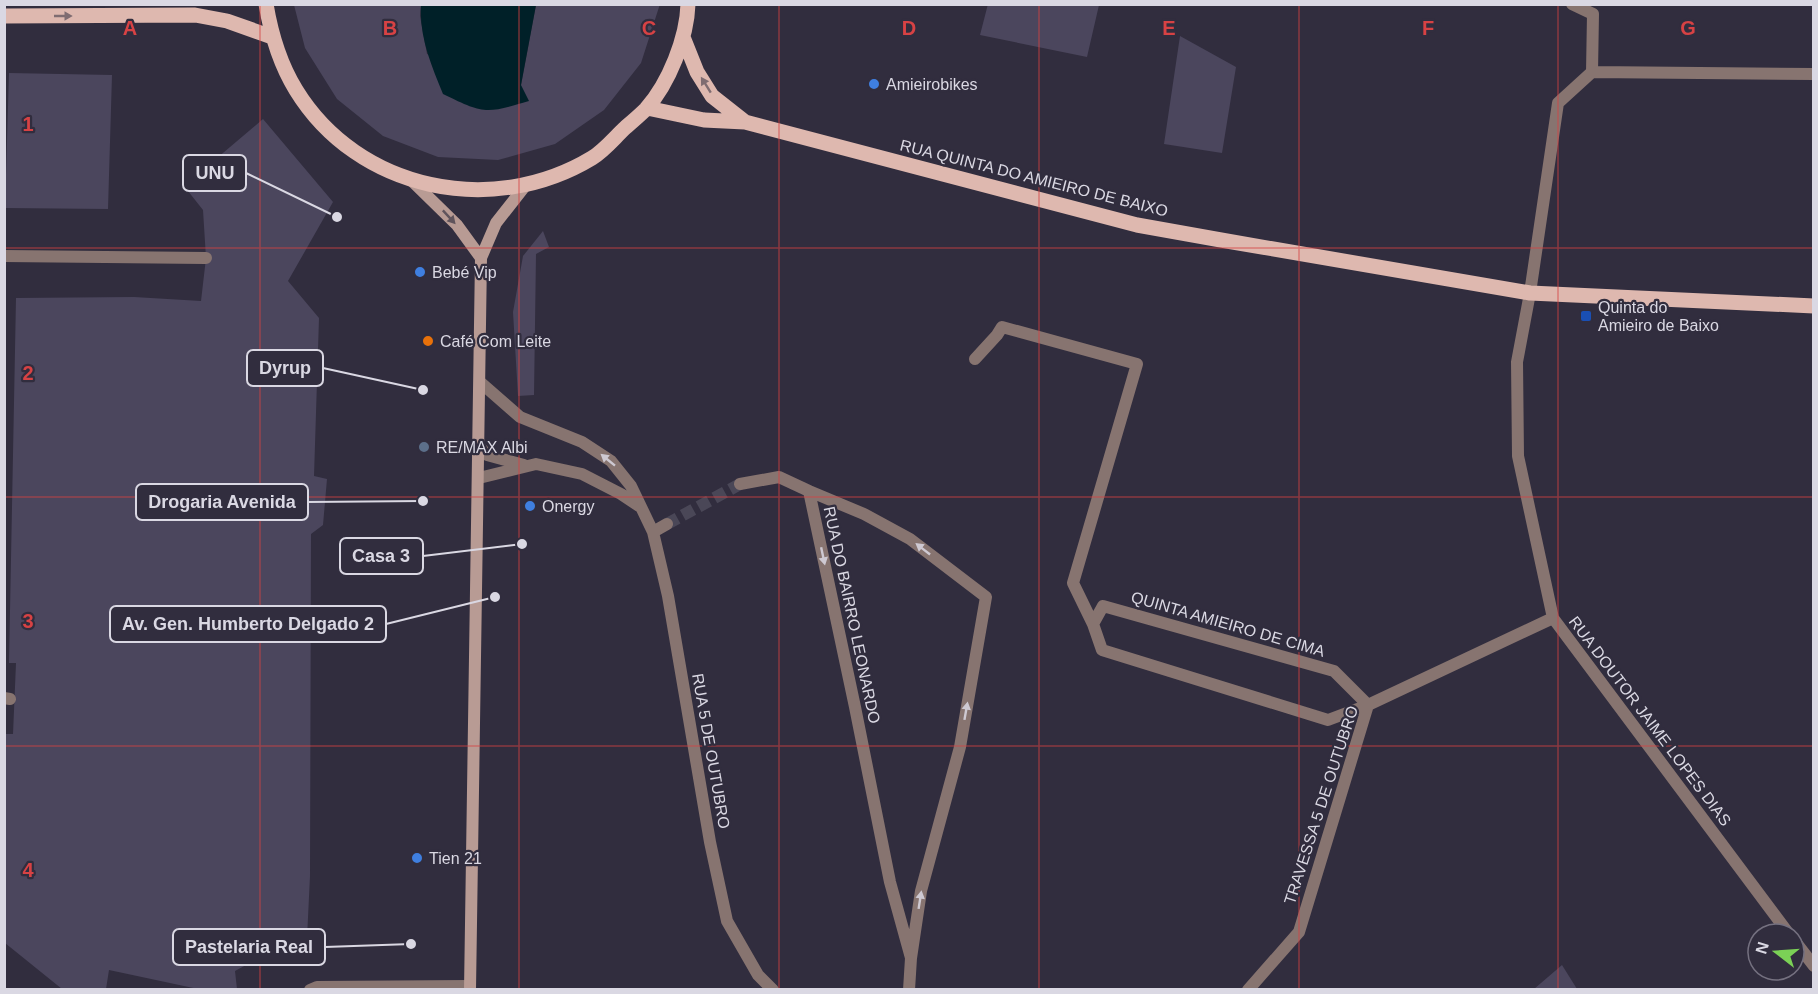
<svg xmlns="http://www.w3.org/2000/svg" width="1818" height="994" font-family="Arial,sans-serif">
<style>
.green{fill:#4b465d}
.water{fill:#002028}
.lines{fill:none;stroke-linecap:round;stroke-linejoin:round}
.minor-tunnel{stroke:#4a4757;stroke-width:12;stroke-dasharray:12 6;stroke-linecap:butt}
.minor{stroke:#877470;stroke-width:12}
.secondary{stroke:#b89b94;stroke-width:12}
.primary{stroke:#deb8af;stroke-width:15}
.oneway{fill:#7f6c71}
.oneway2{fill:#60545c}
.oneway3{fill:#cec9d2}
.grid{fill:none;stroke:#d74244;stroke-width:1.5;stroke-opacity:0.55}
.shop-dot{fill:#3f7fe0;stroke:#312d3e;stroke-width:2}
.transit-dot{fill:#1a4fb4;stroke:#312d3e;stroke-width:2}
.food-dot{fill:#e8710a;stroke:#312d3e;stroke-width:2}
.service-dot{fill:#5c6f8a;stroke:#312d3e;stroke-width:2}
.labels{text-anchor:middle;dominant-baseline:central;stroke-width:4.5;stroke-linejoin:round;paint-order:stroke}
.poi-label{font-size:16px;fill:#dad8e3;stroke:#312d3e;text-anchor:start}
.street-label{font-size:16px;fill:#dad8e3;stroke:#312d3e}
.grid-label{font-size:20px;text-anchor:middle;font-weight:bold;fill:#d74244;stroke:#312d3e;stroke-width:4.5;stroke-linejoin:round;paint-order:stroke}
.leader{fill:none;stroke:#dad8e3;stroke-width:2}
.callout-dot{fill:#dad8e3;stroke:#312d3e;stroke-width:2}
.callout{fill:#312d3e;stroke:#dad8e3;stroke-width:2}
.callout-label{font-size:18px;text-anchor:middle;font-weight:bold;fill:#dad8e3}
</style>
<rect width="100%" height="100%" fill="#312d3e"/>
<path class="green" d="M660 4 641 63 604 110 555 144 498 160 438 157 383 136 337 99 305 48 294 5H421L420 16 427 54 521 85 536 5Z
M988 4 1099 5 1087 57 980 35Z
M1180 36 1236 67 1222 153 1164 144Z
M9 73 112 75 108 209 5 208Z
M263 119 333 202 288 281 319 318 314 476 327 479 323 525 311 534 310 876 306 959 275 949 235 971 237 989H198L109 970 106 989H62L5 943 4 734H13L16 663H9L16 298 134 297 201 301 206 258 203 210 184 186Z
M543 231 549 247 536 254 534 395 518 396 513 312 523 256Z
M1562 965 1577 989H1534Z"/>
<path class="water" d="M421 5H536L521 85 529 101C485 114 484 114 443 94 431 65 419 36 421 5Z"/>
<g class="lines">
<path class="minor-tunnel" d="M667 524 740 484"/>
<path class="minor" d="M1572 4 1593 14 1592 72
M4 256 206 258
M975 359 997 335 1002 327 1137 364 1073 583 1093 624 1102 650 1328 720 1368 705 1334 671 1103 606 1093 624
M480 382 520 417 582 442 611 461 631 486 653 532 668 596 710 842 727 921 758 975 773 990
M479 446 487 455 524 465
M479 478 536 464 582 474 621 494 639 506
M740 484 779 477 809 491
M653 532 667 524
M4 698 10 699
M1789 934 1553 618 1518 456 1517 362 1530 293 1558 103 1592 72 1814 74
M1794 940 1814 966
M310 990 317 987 470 986
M909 990 911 958 921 891 960 747 986 597 910 539 864 514 809 491 855 707 890 882 911 958
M1248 990 1299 932 1368 705 1553 618"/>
<path class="secondary" d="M411 180 457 225 481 258
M470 990 481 258 496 223 525 186"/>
<path class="primary" d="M266 4C271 34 280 64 296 90 358 191 493 218 592 158 605 150 615 137 626 127 633 121 640 115 646 109 669 83 687 38 688 4
M4 16 195 15 227 21 272 37
M683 37 697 72 712 96 745 122
M647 108 704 120 745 122 1137 225 1221 240 1530 293 1814 306"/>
</g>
<defs><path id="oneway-solid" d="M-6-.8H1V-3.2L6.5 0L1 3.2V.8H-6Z" transform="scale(1.5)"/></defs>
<g class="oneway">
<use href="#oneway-solid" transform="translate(63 16)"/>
<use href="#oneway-solid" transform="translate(706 85) rotate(-122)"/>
</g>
<use class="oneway2" href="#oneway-solid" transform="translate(449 217) rotate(47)"/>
<g class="oneway3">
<use href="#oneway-solid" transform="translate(608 460) rotate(-141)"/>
<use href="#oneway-solid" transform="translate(923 549) rotate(-142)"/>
<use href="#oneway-solid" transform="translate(823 556) rotate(78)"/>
<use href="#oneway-solid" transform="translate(966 711) rotate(-80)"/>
<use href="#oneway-solid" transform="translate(920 900) rotate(-81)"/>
</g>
<path class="grid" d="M260 4V990M519 4V990M779 4V990M1039 4V990M1299 4V990M1558 4V990M4 248H1814M4 497H1814M4 746H1814"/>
<g class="shop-dot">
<circle cx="874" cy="84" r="6"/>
<circle cx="420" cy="272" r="6"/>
<circle cx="530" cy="506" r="6"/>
<circle cx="417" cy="858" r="6"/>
</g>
<rect class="transit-dot" x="1580" y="310" width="12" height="12" rx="3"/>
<circle class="food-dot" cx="428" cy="341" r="6"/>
<circle class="service-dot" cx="424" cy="447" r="6"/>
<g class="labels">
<g class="poi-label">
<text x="886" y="84">Amieirobikes</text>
<text x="432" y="272">Bebé Vip</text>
<text x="1598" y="307">Quinta do<tspan x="1598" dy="18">Amieiro de Baixo</tspan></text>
<text x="440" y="341">Café Com Leite</text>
<text x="436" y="447">RE/MAX Albi</text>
<text x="542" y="506">Onergy</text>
<text x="429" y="858">Tien 21</text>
</g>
<g class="street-label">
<text transform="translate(1034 178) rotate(14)">RUA QUINTA DO AMIEIRO DE BAIXO</text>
<text transform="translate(852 615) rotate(78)">RUA DO BAIRRO LEONARDO</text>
<text transform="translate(1228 624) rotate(16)">QUINTA AMIEIRO DE CIMA</text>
<text transform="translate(1650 721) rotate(53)">RUA DOUTOR JAIME LOPES DIAS</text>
<text transform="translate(711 751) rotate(80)">RUA 5 DE OUTUBRO</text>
<text transform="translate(1321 805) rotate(-72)">TRAVESSA 5 DE OUTUBRO</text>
</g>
</g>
<g class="grid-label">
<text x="130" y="35">A</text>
<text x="390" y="35">B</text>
<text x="649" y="35">C</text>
<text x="909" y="35">D</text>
<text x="1169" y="35">E</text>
<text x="1428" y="35">F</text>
<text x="1688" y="35">G</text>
<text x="28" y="131">1</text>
<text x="28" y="380">2</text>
<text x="28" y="628">3</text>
<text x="28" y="877">4</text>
</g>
<path class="leader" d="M337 217L246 173M423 390L323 368M423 501L308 502M522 544L423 556M495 597L386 624M411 944L325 947"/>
<g class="callout-dot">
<circle cx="337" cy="217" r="6"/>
<circle cx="423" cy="390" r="6"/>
<circle cx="423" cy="501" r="6"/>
<circle cx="522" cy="544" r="6"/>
<circle cx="495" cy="597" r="6"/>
<circle cx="411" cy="944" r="6"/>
</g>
<g class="callout">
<rect x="183" y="155" width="63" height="36" rx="6"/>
<rect x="247" y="350" width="76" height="36" rx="6"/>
<rect x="136" y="484" width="172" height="36" rx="6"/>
<rect x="340" y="538" width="83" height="36" rx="6"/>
<rect x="110" y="606" width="276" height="36" rx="6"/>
<rect x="173" y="929" width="152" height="36" rx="6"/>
</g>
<g class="callout-label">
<text x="215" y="179">UNU</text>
<text x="285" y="374">Dyrup</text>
<text x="222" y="508">Drogaria Avenida</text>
<text x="381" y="562">Casa 3</text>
<text x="248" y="630">Av. Gen. Humberto Delgado 2</text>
<text x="249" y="953">Pastelaria Real</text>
</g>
<rect width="1818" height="994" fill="none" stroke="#dad8e3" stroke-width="12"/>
<g transform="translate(1776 952) rotate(287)"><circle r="28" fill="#312d3e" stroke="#757180" stroke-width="1.5"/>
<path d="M0-4.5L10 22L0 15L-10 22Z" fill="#7bd156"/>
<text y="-9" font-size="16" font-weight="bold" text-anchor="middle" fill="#dad8e3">N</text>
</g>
</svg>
